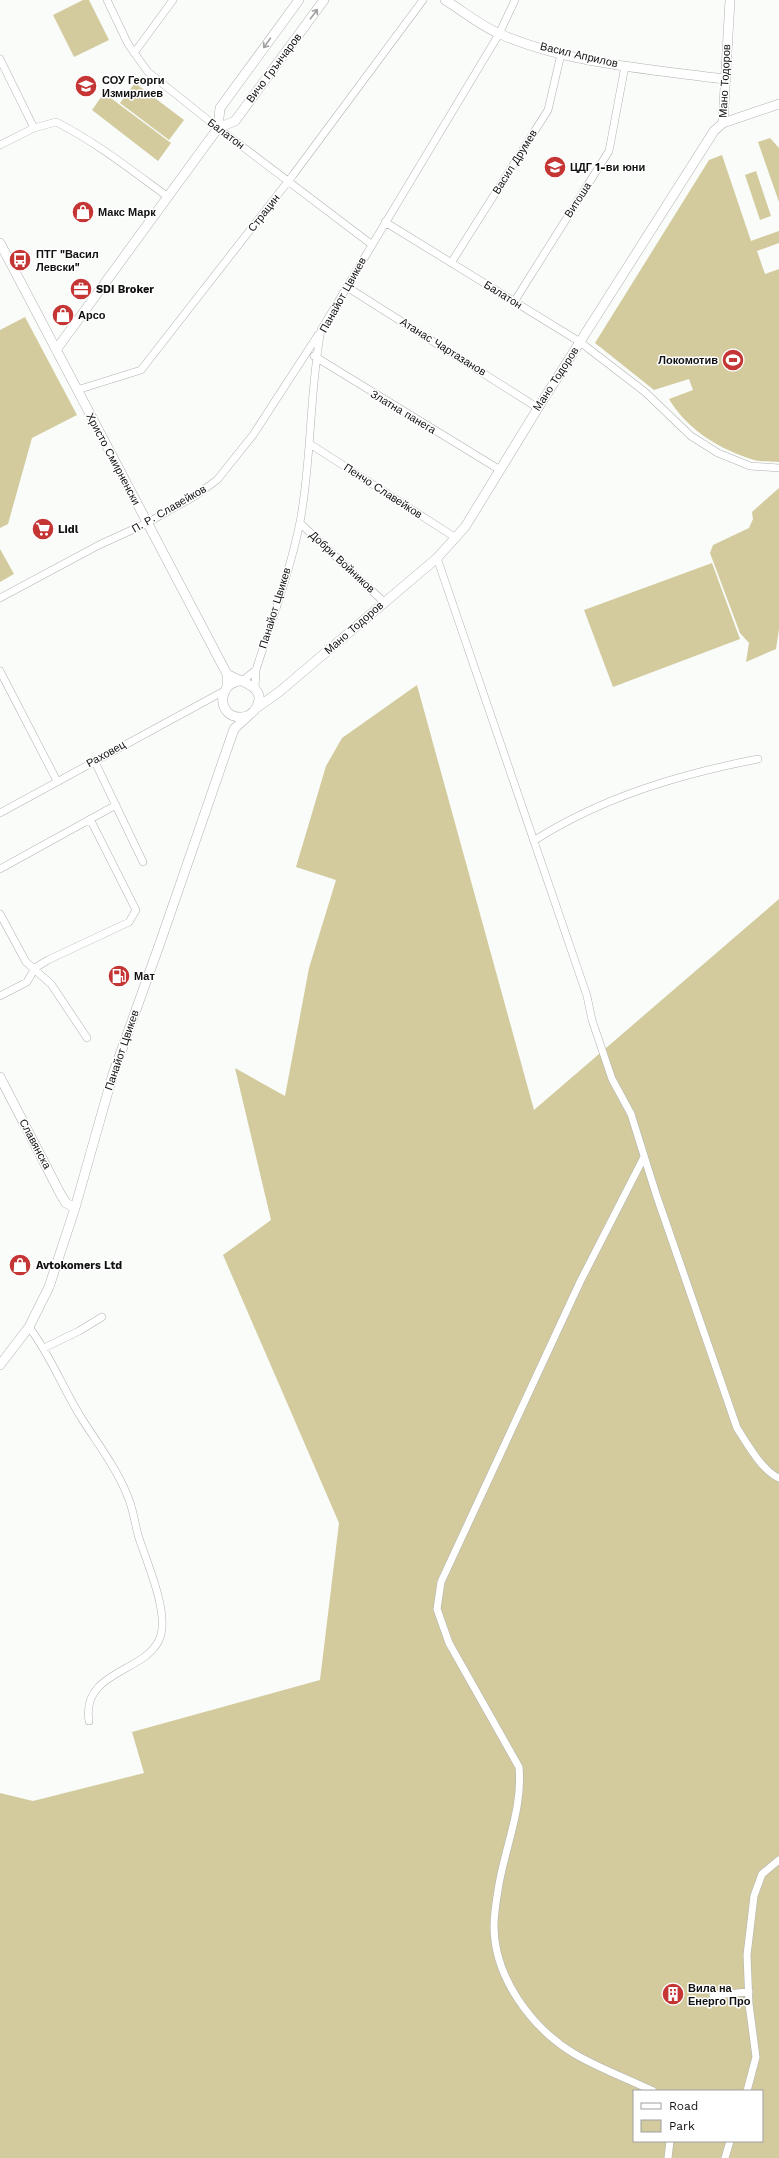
<svg xmlns="http://www.w3.org/2000/svg" width="779" height="2158" font-family="'Work Sans',sans-serif">
<style>
.green{fill:#d3cb9e;fill-rule:evenodd}
.lines{fill:none;stroke-linecap:round;stroke-linejoin:round}
.minor-casing{stroke:#b0b3b0;stroke-width:8}
.tertiary-casing{stroke:#b0b3b0;stroke-width:10}
.minor{stroke:#fff;stroke-width:7}
.tertiary{stroke:#fff;stroke-width:9}
.oneway{stroke:#9fa09f}
.labels{text-anchor:middle;dominant-baseline:central;stroke-width:3;stroke-linejoin:round;paint-order:stroke}
.street-label{font-size:11px;fill:#101110;stroke:#fff}
.poi-label{font-size:11px;font-weight:bold;fill:#101110;stroke:#fff;text-anchor:start}
</style>
<rect width="100%" height="100%" fill="#f9fcf9"/>
<path class="green" d="M83 0H89L109 40 74 57 53 15Z
M135 83 184 120 169 140 120 103Z
M104 93 171 143 158 161 92 110Z
M770 138 779 148V202L758 142Z
M722 155 751 241 779 231V243L757 251 765 274 779 269V462C771 461 762 462 754 460 721 450 687 430 669 399L693 390 689 379 654 390 595 343 709 160Z
M756 171 771 216 760 220 745 175Z
M25 317 77 415 32 438 8 524 0 528V330Z
M779 488V629L776 649 746 662 749 643 740 633 710 553 713 545 749 528 753 519 752 512Z
M0 549 14 574 0 582Z
M712 563 740 639 613 687 584 610Z
M417 685 534 1110 779 899V2158H0V1793L33 1801 144 1773 132 1732 320 1680 339 1523 223 1255 271 1220 235 1068 285 1096 309 968 336 880 296 867 326 766 342 738ZM634 2091H762V2141H634Z"/>
<g class="lines">
<g class="minor-casing">
<path id="minor" d="M107 0 128 44 148 72 218 128 371 244
M134 53 173 0
M0 59 34 128
M0 145 34 128 56 122C96 142 131 170 168 197
M385 222 580 342 645 392 691 436 718 453 750 466 779 468
M451 263 548 110 561 54
M347 287 538 408
M514 302 609 151 625 66
M314 356 500 470
M77 390 141 370 293 175 423 0
M310 444 456 538
M300 523 384 602
M437 558 587 996 592 1020 612 1079 631 1114 656 1194 737 1428C747 1443 762 1471 779 1478
M0 598 99 545 147 523 195 496 217 480 253 435 318 335
M0 671 57 781
M242 681 256 670
M255 688 256 670C271 622 290 572 300 522 312 459 309 393 321 330L499 34 515 0
M94 760 143 862
M0 813 224 691
M535 840C603 797 680 774 758 759
M0 869 116 805
M0 914 26 962 51 984 87 1038
M0 996 27 982 35 968 48 960 129 922 136 910 90 819
M644 1157 580 1282 441 1582 437 1609 449 1643 519 1767C523 1806 506 1845 499 1884 497 1897 494 1912 494 1926 494 1977 531 2027 573 2053 598 2068 626 2078 653 2091
M29 1327C51 1356 63 1389 82 1419 98 1444 117 1469 128 1497 133 1509 135 1523 138 1535 146 1561 171 1615 159 1640 144 1673 81 1671 89 1721
M44 1348 79 1331 102 1317
M713 1995 749 1992
M747 2091 756 2057 749 2004 747 1955 754 1896 762 1874 779 1860
M668 2158 670 2141
M725 2158 730 2141"/>
</g>
<g class="tertiary-casing">
<path id="tertiary" d="M445 0C463 11 481 26 500 34 570 64 650 69 724 79
M723 123 730 0
M218 128 220 108 299 0
M0 243 227 674V686
M56 350 218 128 235 121 324 0
M227 674C239 682 269 686 256 708 253 713 247 717 241 717 218 718 216 685 239 681
M255 709 279 692 437 558 465 527 538 408 714 131 723 123 779 104
M0 1077 61 1195 66 1203 75 1208
M0 1365 29 1327 49 1287 75 1208 113 1074 160 943 234 729 248 716"/>
</g>
<use href="#minor" class="minor"/>
<use href="#tertiary" class="tertiary"/>
</g>
<defs><path id="oneway-shaft" d="M-6 0H5M1.5-3L5.5 0L1.5 3" fill="none" stroke-width="1.6" stroke-linecap="round" stroke-linejoin="round"/></defs>
<g class="oneway">
<use href="#oneway-shaft" transform="translate(314 14) rotate(-53)"/>
<use href="#oneway-shaft" transform="translate(267 43) rotate(126)"/>
</g>
<defs>
<g id="school-disc" transform="scale(1.15)"><circle r="9.5" fill="#c43534" stroke="#fff"/><path d="M0-5L7-2L0 1L-7-2ZM-4 1L0 2.5L4 1V4Q0 6-4 4Z" fill="#fff"/></g>
<g id="shop-disc" transform="scale(1.15)"><circle r="9.5" fill="#c43534" stroke="#fff"/><path d="M-5-2.5h2.3a2.7 3.5 0 0 1 5.4 0H5L5.5 6h-11ZM-1.5-2.5h3a1.5 2.3 0 0 0-3 0Z" fill="#fff"/></g>
<g id="bus-disc" transform="scale(1.15)"><circle r="9.5" fill="#c43534" stroke="#fff"/><path d="M-5-6H5V4H4V6H2V4H-2V6H-4V4H-5ZM-3.5-4V0h7V-4ZM-3.5 1.2v1.5H-2V1.2ZM2 1.2v1.5H3.5V1.2Z" fill="#fff"/></g>
<g id="office-disc" transform="scale(1.15)"><circle r="9.5" fill="#c43534" stroke="#fff"/><path d="M-6-3h4V-5.5h4V-3h4V5H-6ZM-1-4.5V-3h2v-1.5ZM-6 0V1H6V0Z" fill="#fff"/></g>
<g id="stadium-disc" transform="scale(1.15)"><circle r="9.5" fill="#c43534" stroke="#fff"/><path d="M0-5a6.5 5 0 1 0 0 10a6.5 5 0 1 0 0-10ZM-3.5-1.8h7v3.6h-7Z" fill="#fff"/></g>
<g id="supermarket-disc" transform="scale(1.15)"><circle r="9.5" fill="#c43534" stroke="#fff"/><path d="M-6-5.5h2.5l.6 2H6L4.5 2H-2.5L-4.4-4H-6ZM-1.5 3.2a1.3 1.3 0 1 0 .1 0ZM3 3.2a1.3 1.3 0 1 0 .1 0Z" fill="#fff"/></g>
<g id="fuel-disc" transform="scale(1.15)"><circle r="9.5" fill="#c43534" stroke="#fff"/><path d="M-5.5-6h7V0h2V4h1.3V-2.5L3-4.5l.8-.8L6-3V5H2.5V1h-1V6h-7ZM-4.2-4.7v3.2H.2V-4.7Z" fill="#fff"/></g>
<g id="building-disc" transform="scale(1.15)"><circle r="9.5" fill="#c43534" stroke="#fff"/><path d="M-4-6H4V6H1V3H-1V6H-4ZM-2.5-4.3h1.7v1.8h-1.7ZM.8-4.3h1.7v1.8H.8ZM-2.5-1h1.7V.8h-1.7ZM.8-1h1.7V.8H.8Z" fill="#fff"/></g>
</defs>
<g fill-rule="evenodd">
<use href="#school-disc" x="86" y="86"/>
<use href="#school-disc" x="555" y="167"/>
<use href="#shop-disc" x="83" y="212"/>
<use href="#bus-disc" x="20" y="260"/>
<use href="#office-disc" x="81" y="289"/>
<use href="#shop-disc" x="63" y="315"/>
<use href="#stadium-disc" x="733" y="360"/>
<use href="#supermarket-disc" x="43" y="529"/>
<use href="#fuel-disc" x="119" y="976"/>
<use href="#shop-disc" x="20" y="1265"/>
<use href="#building-disc" x="673" y="1994"/>
</g>
<g class="labels">
<g class="street-label">
<text transform="translate(579 55) rotate(13)">Васил Априлов</text>
<text transform="translate(274 68) rotate(-53)">Вичо Грънчаров</text>
<text transform="translate(725 81) rotate(-87)">Мано Тодоров</text>
<text transform="translate(226 134) rotate(37)">Балатон</text>
<text transform="translate(515 162) rotate(-58)">Васил Друмев</text>
<text transform="translate(578 200) rotate(-57)">Витоша</text>
<text transform="translate(264 213) rotate(-52)">Страцин</text>
<text transform="translate(343 295) rotate(-61)">Панайот Цвикев</text>
<text transform="translate(503 295) rotate(32)">Балатон</text>
<text transform="translate(443 347) rotate(32)">Атанас Чартазанов</text>
<text transform="translate(556 379) rotate(-57)">Мано Тодоров</text>
<text transform="translate(403 412) rotate(31)">Златна панега</text>
<text transform="translate(113 459) rotate(62)">Христо Смирненски</text>
<text transform="translate(383 491) rotate(33)">Пенчо Славейков</text>
<text transform="translate(169 509) rotate(-30)">П. Р. Славейков</text>
<text transform="translate(342 562) rotate(43)">Добри Войников</text>
<text transform="translate(275 608) rotate(-73)">Панайот Цвикев</text>
<text transform="translate(354 628) rotate(-41)">Мано Тодоров</text>
<text transform="translate(106 754) rotate(-29)">Раховец</text>
<text transform="translate(122 1050) rotate(-71)">Панайот Цвикев</text>
<text transform="translate(35 1144) rotate(62)">Славянска</text>
</g>
<g class="poi-label">
<text x="102" y="80">СОУ Георги<tspan x="102" dy="13">Измирлиев</tspan></text>
<text x="570" y="167">ЦДГ 1-ви юни</text>
<text x="98" y="212">Макс Марк</text>
<text x="36" y="254">ПТГ "Васил<tspan x="36" dy="13">Левски"</tspan></text>
<text x="96" y="289">SDI Broker</text>
<text x="78" y="315">Арсо</text>
<text x="718" y="360" text-anchor="end">Локомотив</text>
<text x="58" y="529">Lidl</text>
<text x="134" y="976">Мат</text>
<text x="36" y="1265">Avtokomers Ltd</text>
<text x="688" y="1988">Вила на<tspan x="688" dy="13">Енерго Про</tspan></text>
</g>
</g>
<rect x="633" y="2090" width="130" height="52" fill="#ffffff" stroke="#9fa09f"/>
<rect x="641" y="2103" width="20" height="6" fill="#ffffff" stroke="#9fa09f"/>
<text x="669" y="2110" font-size="12" fill="#101110">Road</text>
<rect x="641" y="2120" width="20" height="12" fill="#d3cb9e" stroke="#9fa09f"/>
<text x="669" y="2130" font-size="12" fill="#101110">Park</text>
</svg>
